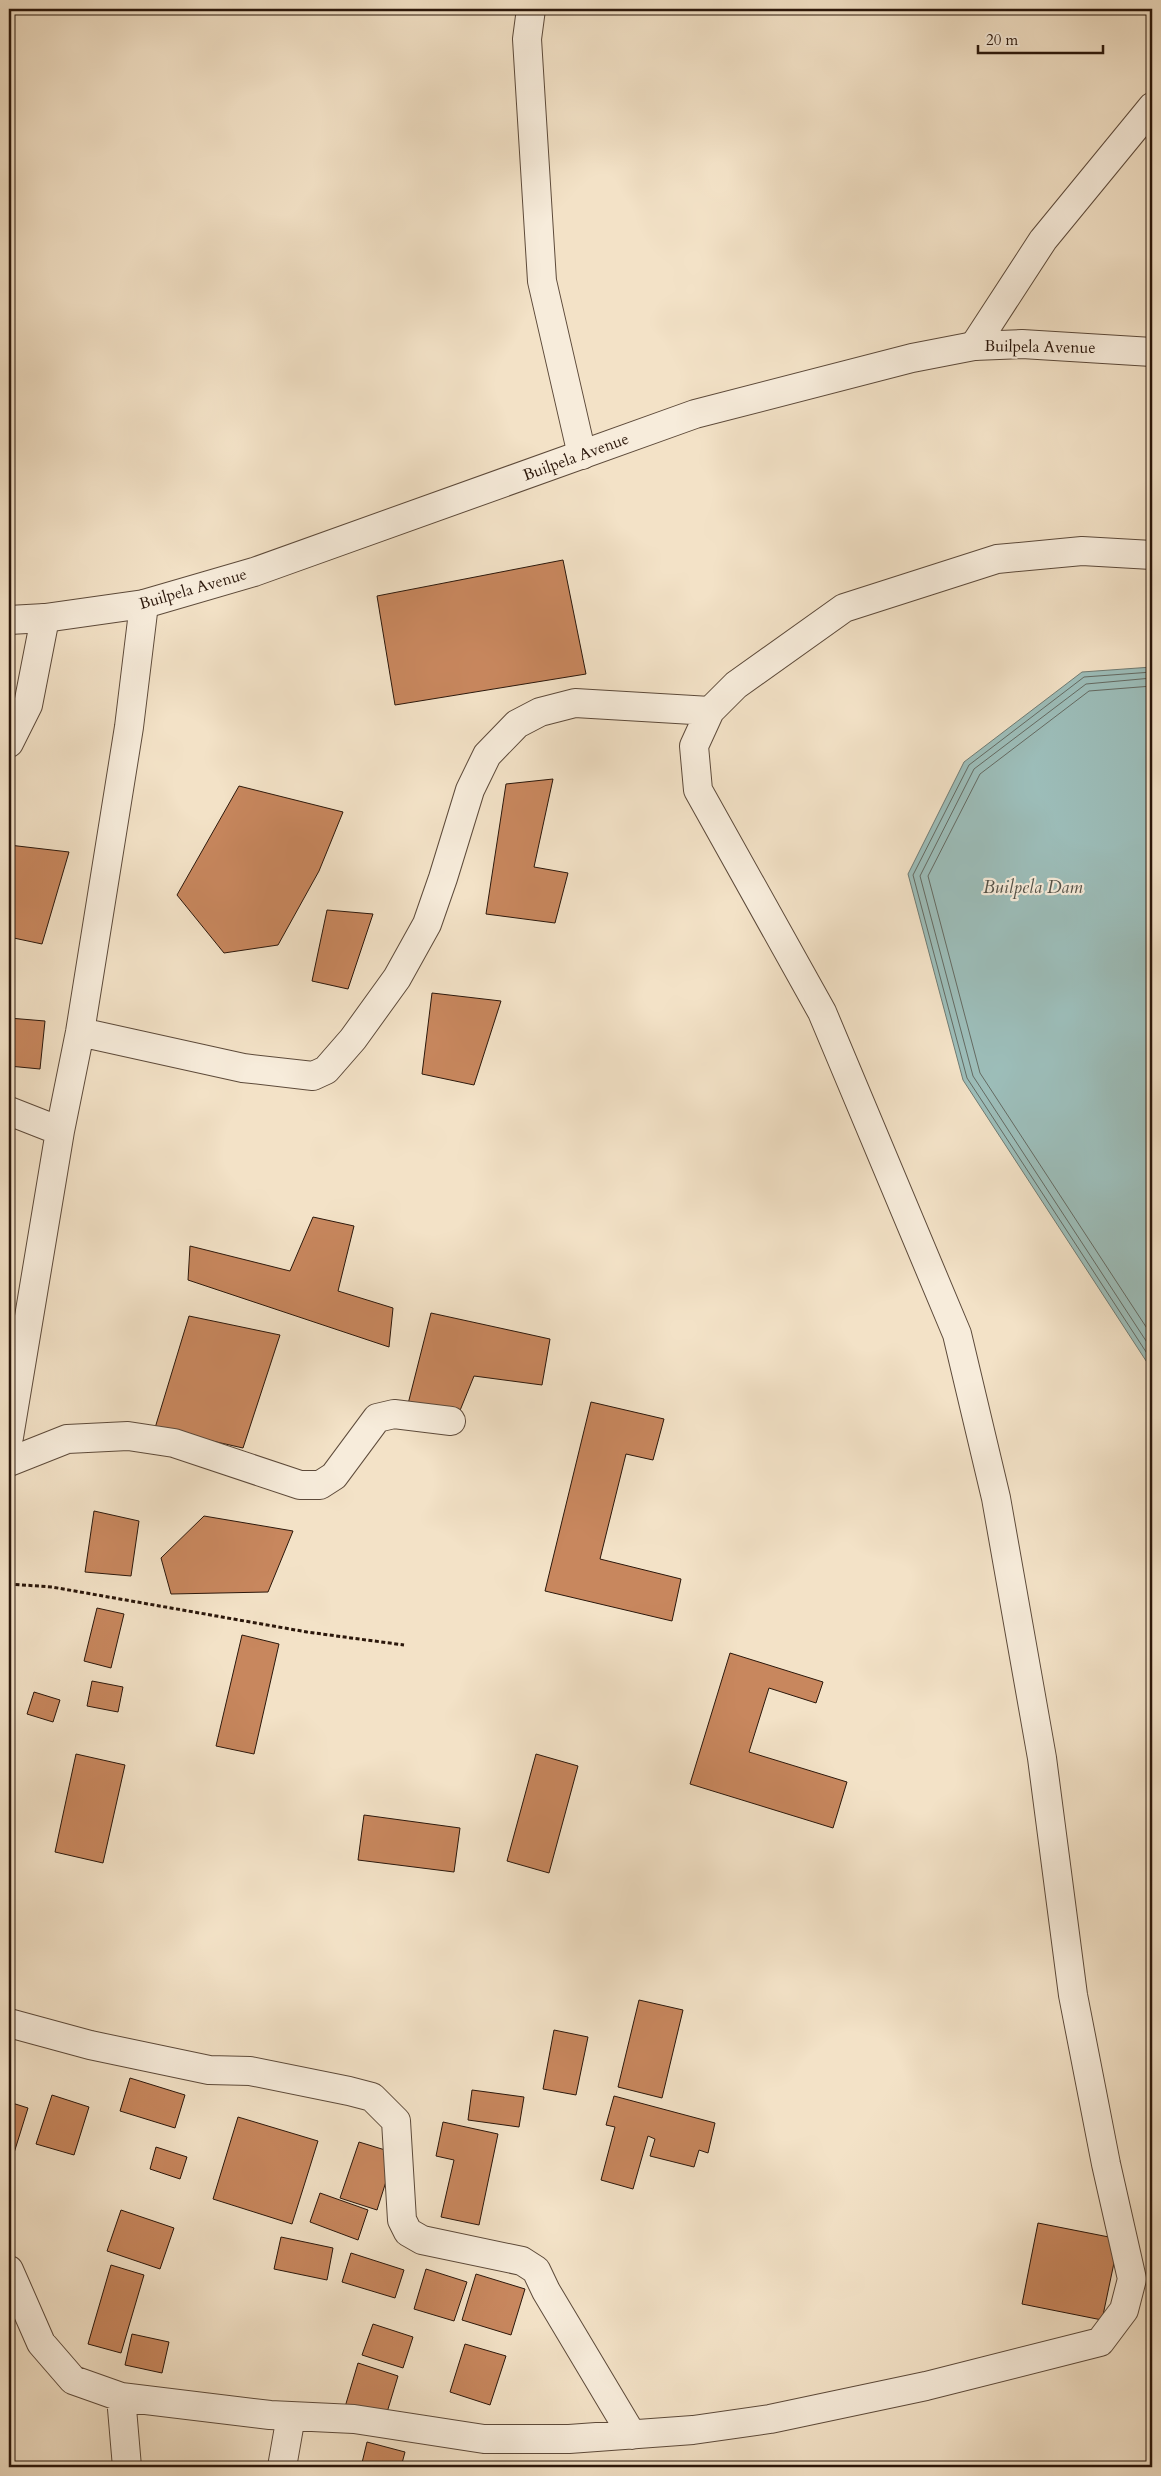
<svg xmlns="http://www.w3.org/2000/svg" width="1161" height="2476" font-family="Cardo,serif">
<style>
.water{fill:#9cbdb9;stroke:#6f7b73}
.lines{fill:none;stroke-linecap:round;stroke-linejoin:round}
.shore{stroke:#646a62;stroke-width:1}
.building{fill:#c8875e;stroke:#2b170b}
.minor-casing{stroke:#5d4a3a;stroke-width:30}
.tertiary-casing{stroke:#5d4a3a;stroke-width:30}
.path{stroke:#2b170b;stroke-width:3;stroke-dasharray:4 2.5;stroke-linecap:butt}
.minor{stroke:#f7ecdb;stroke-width:28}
.tertiary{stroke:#f7ecdb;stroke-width:28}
.labels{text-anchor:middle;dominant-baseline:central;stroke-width:4.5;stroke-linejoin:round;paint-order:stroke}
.street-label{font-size:16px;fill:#2b170b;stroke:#f7ecdb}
.water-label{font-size:18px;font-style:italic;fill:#535148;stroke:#f7ecdb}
</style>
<rect width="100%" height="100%" fill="#f3e2c7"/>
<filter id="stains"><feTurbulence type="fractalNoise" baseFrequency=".004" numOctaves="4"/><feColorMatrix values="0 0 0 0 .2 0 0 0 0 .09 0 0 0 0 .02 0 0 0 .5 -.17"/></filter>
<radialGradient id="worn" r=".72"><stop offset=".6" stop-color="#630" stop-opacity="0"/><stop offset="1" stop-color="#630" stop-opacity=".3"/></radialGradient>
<path class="water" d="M1152 667V1370L963 1080 908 874 964 762 1082 672Z"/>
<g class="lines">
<path class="shore" d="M1152 672 1084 677 969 765 913 875 967 1078 1152 1361
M1152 678 1086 684 974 769 920 876 973 1076 1152 1350
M1152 686 1089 691 980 774 928 876 980 1073 1152 1336"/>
</g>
<path class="building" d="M563 560 586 674 395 705 377 596Z
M553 779 534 867 568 873 555 923 486 914 506 784Z
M239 786 343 812 319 871 278 945 224 953 177 895Z
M9 845 69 852 42 944 9 937Z
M327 910 373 914 348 989 312 981Z
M432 993 501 1001 474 1085 422 1074Z
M9 1018 45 1021 40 1069 9 1066Z
M313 1217 354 1226 338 1291 393 1308 389 1347 188 1280 190 1246 290 1271Z
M431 1313 550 1339 542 1385 474 1376 459 1413 408 1404Z
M189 1316 280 1335 243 1448 155 1428Z
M591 1402 664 1419 653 1460 626 1454 600 1559 681 1579 672 1621 545 1591Z
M94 1511 139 1521 131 1576 85 1572Z
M204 1516 293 1531 268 1592 171 1594 161 1558Z
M97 1608 124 1614 111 1668 84 1661Z
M242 1635 279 1644 254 1754 216 1746Z
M730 1653 823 1682 816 1703 769 1688 749 1752 847 1782 833 1828 690 1784Z
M92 1681 123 1687 118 1712 87 1706Z
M34 1692 60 1700 53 1722 27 1714Z
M76 1754 125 1765 103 1863 55 1852Z
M536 1754 578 1766 549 1873 507 1861Z
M364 1815 460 1828 454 1872 358 1860Z
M639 2000 683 2010 662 2098 618 2087Z
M554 2030 588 2037 576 2095 543 2089Z
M130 2078 185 2095 175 2128 120 2111Z
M472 2090 524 2097 519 2127 468 2120Z
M52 2095 89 2107 74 2155 36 2144Z
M614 2096 715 2123 708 2153 699 2150 694 2167 650 2156 655 2139 648 2136 633 2189 601 2180 615 2127 606 2125Z
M9 2102 28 2108 9 2169Z
M238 2117 318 2141 292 2224 213 2199Z
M443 2122 498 2134 479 2225 441 2217 454 2160 436 2156Z
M359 2142 395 2153 377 2210 340 2198Z
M156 2147 187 2157 180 2179 150 2169Z
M320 2193 368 2210 358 2240 310 2222Z
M121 2210 174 2228 160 2269 107 2251Z
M1038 2223 1119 2239 1102 2320 1022 2304Z
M281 2237 333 2248 327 2280 274 2269Z
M351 2253 404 2270 395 2298 342 2282Z
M111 2265 144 2275 121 2353 88 2344Z
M426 2269 467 2282 454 2321 414 2309Z
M476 2274 525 2289 511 2335 462 2320Z
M373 2324 413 2337 403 2368 362 2355Z
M132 2334 169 2342 162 2373 125 2365Z
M465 2344 506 2356 490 2405 450 2392Z
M358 2363 398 2376 385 2419 345 2407Z
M367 2442 405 2452 401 2467H361Z"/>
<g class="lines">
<g class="minor-casing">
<path id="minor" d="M531 9 527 39 542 281 582 455
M974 346 1043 240 1152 107
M9 743 28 705 45 618
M80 1032 243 1068 313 1076 326 1070 353 1039 397 978 427 924 443 878 470 790 487 755 517 724 540 712 575 703 710 711
M9 1111 60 1131
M9 1437 60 1131 80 1032 129 727 144 604
M9 1462 67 1439 128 1436 174 1443 300 1485H320L334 1476 377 1418 394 1414 451 1421
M9 2023 90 2045 209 2070 250 2071 349 2091 372 2097 396 2121 402 2220 408 2232 422 2240 522 2261 536 2270 546 2291 632 2435
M9 2270 41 2343 73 2380 121 2397 270 2415 354 2419 484 2439H569L693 2430 770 2419 926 2386 1100 2342 1124 2310 1132 2279 1106 2164 1073 1995 1042 1758 996 1498 957 1334 822 1012 698 790 694 746 710 711 736 685 844 608 997 559 1082 551 1152 555
M121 2397 127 2467
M282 2467 291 2416"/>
</g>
<g class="tertiary-casing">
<path id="tertiary" d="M9 620 45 618 144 604 254 572 695 414 912 358 974 346 1022 344 1152 352"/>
</g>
<path class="path" d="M9 1584 52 1587 307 1632 404 1645"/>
<use href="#minor" class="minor"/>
<use href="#tertiary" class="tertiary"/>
</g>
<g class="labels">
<g class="street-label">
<text transform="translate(1040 347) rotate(1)">Builpela Avenue</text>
<text transform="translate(576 457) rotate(-20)">Builpela Avenue</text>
<text transform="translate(193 589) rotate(-16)">Builpela Avenue</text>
</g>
<g class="water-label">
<text x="1033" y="887">Builpela Dam</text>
</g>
</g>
<rect width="1161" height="2476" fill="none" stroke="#f3e2c7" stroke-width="30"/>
<rect x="10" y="10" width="1141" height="2456" fill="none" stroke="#2b170b" stroke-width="2.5"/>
<rect x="15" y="15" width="1131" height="2446" fill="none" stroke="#2b170b"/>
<path d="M978 45v8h125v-8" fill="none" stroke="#2b170b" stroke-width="2.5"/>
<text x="986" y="45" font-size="15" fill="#2b170b" stroke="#f7ecdb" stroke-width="4" paint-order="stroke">20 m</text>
<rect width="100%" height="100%" filter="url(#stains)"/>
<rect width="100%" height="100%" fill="url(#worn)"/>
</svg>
